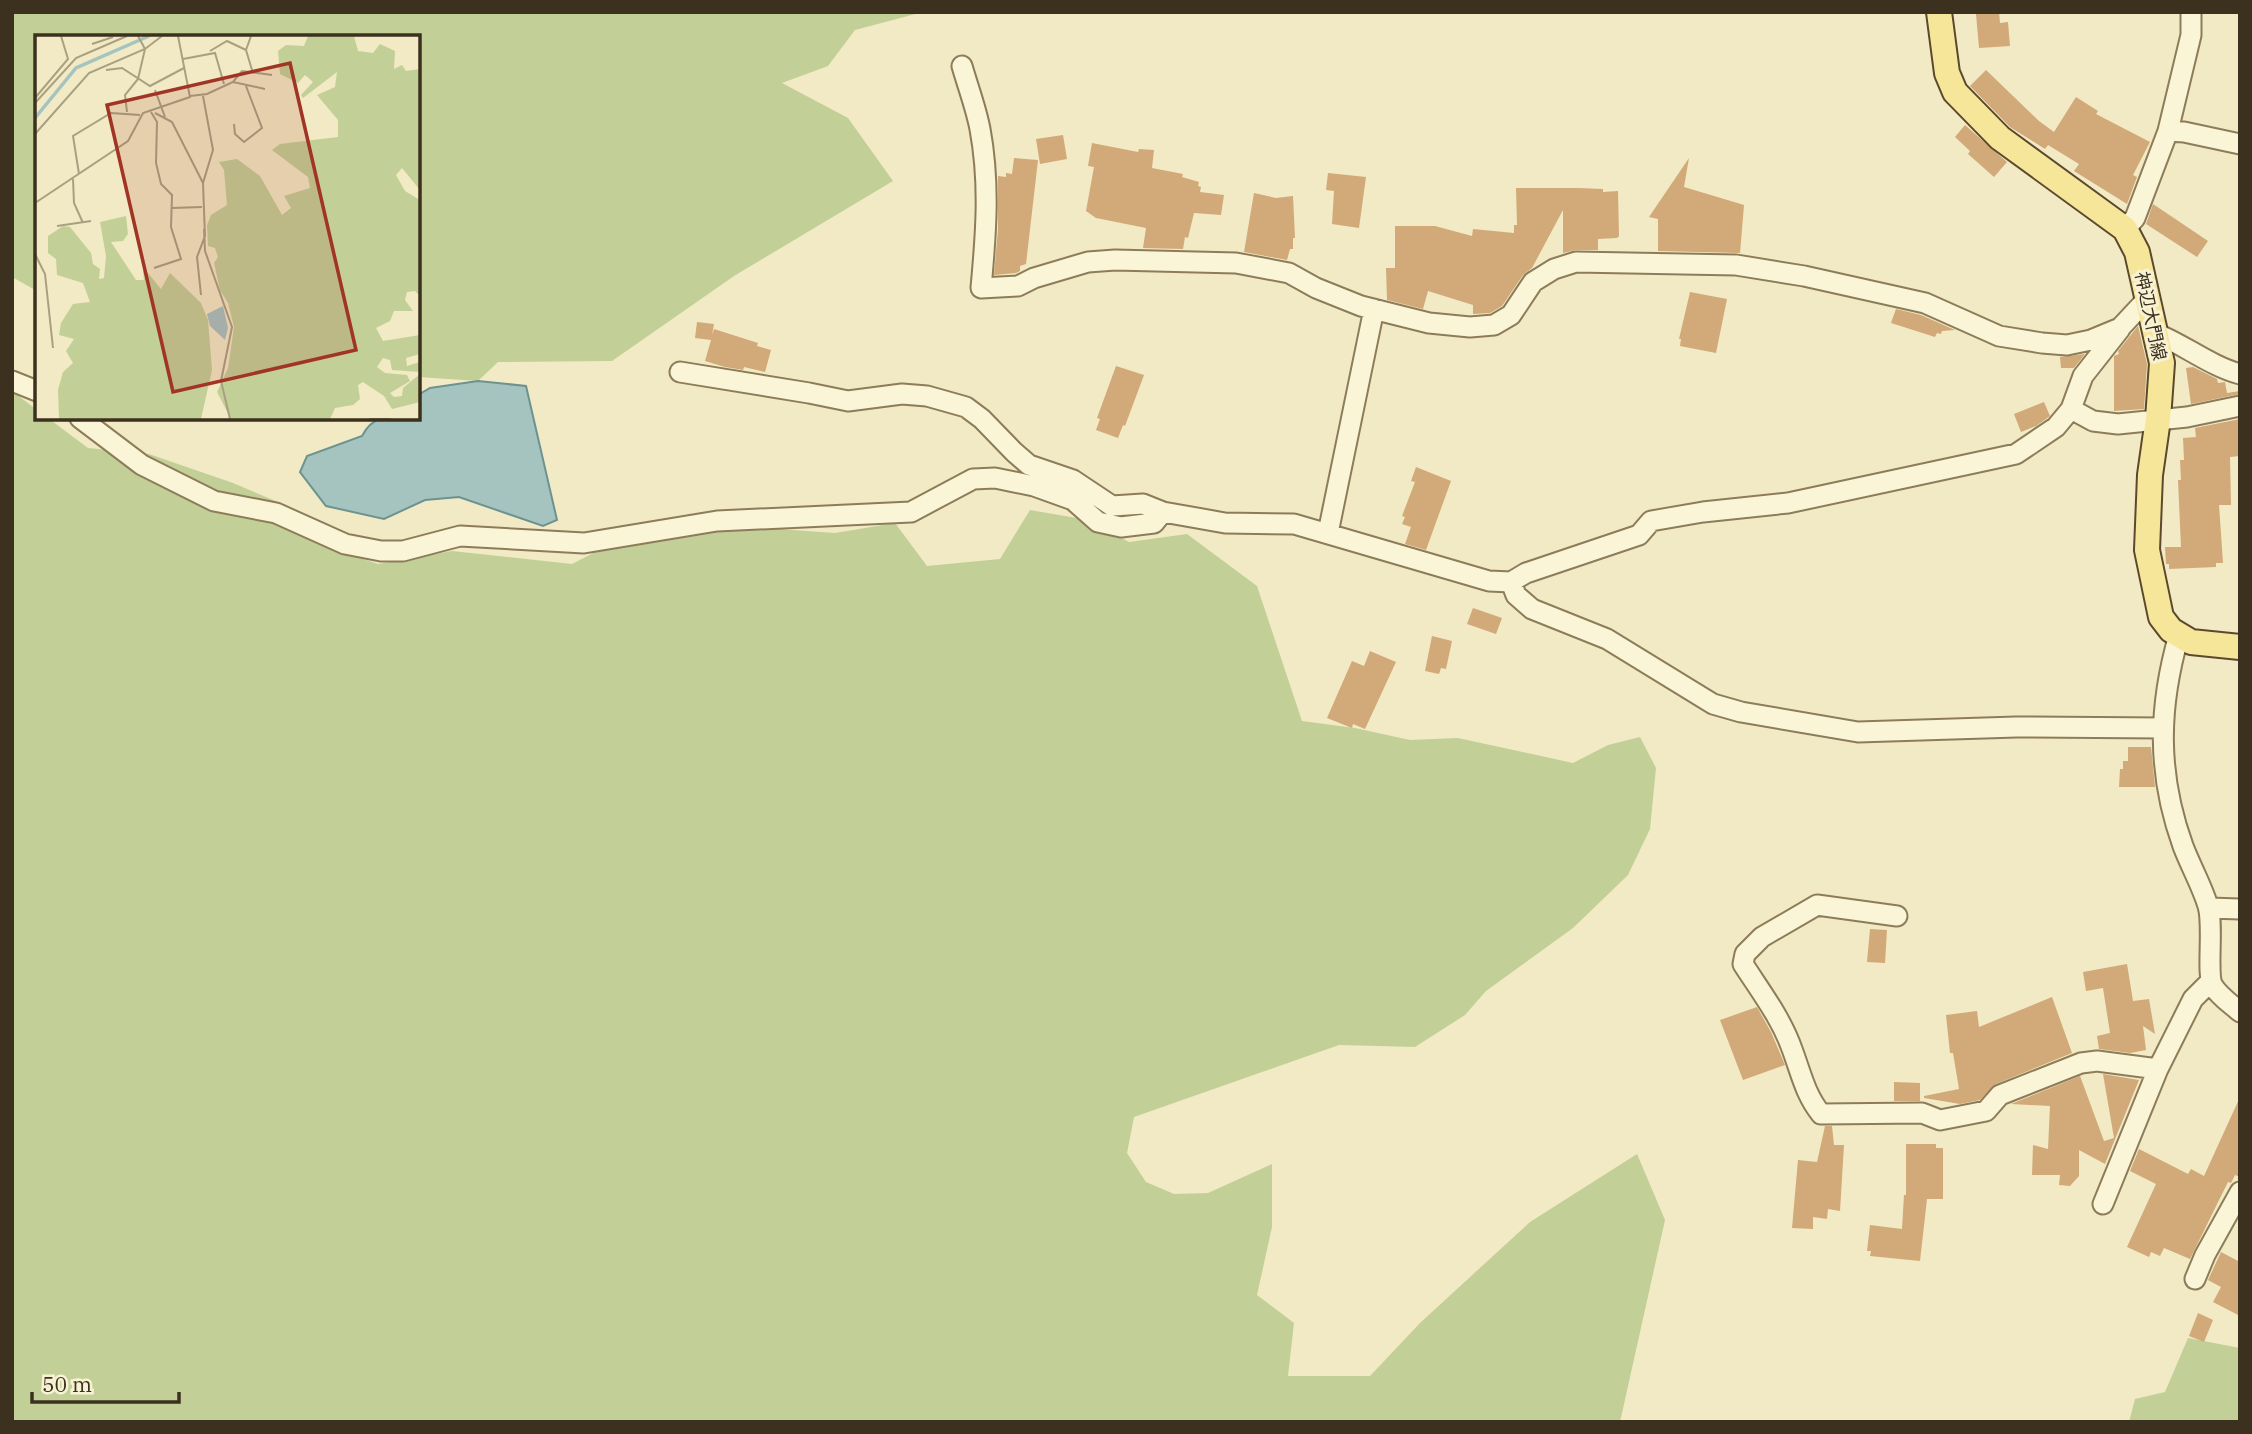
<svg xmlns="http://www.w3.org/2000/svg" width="2252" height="1434" font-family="'IBM Plex Serif','Noto Sans JP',serif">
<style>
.green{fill:#c2d097}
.water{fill:#a6c4bf;stroke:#6c938f;stroke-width:2}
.building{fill:#d2a978}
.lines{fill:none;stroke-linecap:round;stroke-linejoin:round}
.minor-casing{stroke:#8d7c59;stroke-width:23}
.major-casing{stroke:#5b492d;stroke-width:28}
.minor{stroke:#fbf5d8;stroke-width:19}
.major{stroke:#f6e69a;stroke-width:24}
.labels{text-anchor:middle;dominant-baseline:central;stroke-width:6;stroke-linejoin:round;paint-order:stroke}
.street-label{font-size:18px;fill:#3c311e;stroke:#f8f2d5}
.inset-river{fill:none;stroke:#a6c4bf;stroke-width:3.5}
.inset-road{fill:none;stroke:#a9a082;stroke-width:2}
.view{fill:#a13425;fill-opacity:0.15;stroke:#a13425;stroke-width:3.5}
.inset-edge{fill:none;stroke:#3c311e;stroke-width:3.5}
</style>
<rect width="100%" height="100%" fill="#f1eac4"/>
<path class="green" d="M12 12H923L855 30 828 66 782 83 848 118 893 181 734 276 612 361 498 362 478 381 418 377V37H37V291L12 277Z
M12 391 37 410V418H48L88 448 149 454 233 483 285 505 319 544 378 564 452 551 572 564 599 550 681 522 835 533 895 523 927 566 1000 559 1030 510 1088 520 1129 542 1187 534 1257 586 1302 721 1355 728 1410 740 1458 738 1573 763 1608 745 1640 737 1656 768 1650 829 1628 875 1573 928 1486 991 1465 1015 1415 1047 1339 1045 1134 1117 1127 1153 1146 1182 1174 1194 1208 1193 1272 1164V1227L1257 1295 1294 1323 1288 1376H1370L1420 1323 1530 1222 1637 1154 1665 1220 1620 1422H12Z
M2188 1338 2240 1348V1422H2129L2135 1399 2165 1392Z"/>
<path class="water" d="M478 381 526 386 557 520 543 526 459 497 425 500 384 519 326 506 300 472 307 456 362 436C375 411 393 418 418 418V395L430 388Z"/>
<path class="building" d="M1999 12 2000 23 2008 22 2010 46 1979 48 1976 14Z
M1986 70 2039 121 2054 132 2076 97 2098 111 2096 114 2150 142 2133 175 2137 177 2127 204 2074 171 2079 164 2048 145 2045 149 2010 127 1970 86Z
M1965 125 2007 162 1994 177 1968 154 1970 151 1955 137Z
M1063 135 1067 159 1040 164 1036 139Z
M1092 143 1138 152 1139 149 1154 150 1152 168 1183 174 1182 177 1199 182 1198 186 1201 187 1200 192 1224 195 1221 215 1194 213 1188 238 1185 237 1183 249 1143 248 1146 228 1096 218 1086 211 1094 167 1088 166Z
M1014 158 1038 160 1026 264 1020 266V271L1016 273 994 275 998 229V176L1006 177V173L1012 174Z
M1689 158 1684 187 1744 205 1740 253 1658 251V219L1649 217Z
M1328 173 1366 177 1359 228 1332 224 1334 191 1326 190Z
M1516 188H1579L1603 189V192L1618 191 1619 236 1617 238 1598 239V250H1576L1563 253V210L1532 268 1523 275 1502 306 1490 313 1473 314V305L1428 291 1423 309 1387 300 1386 268H1395V226H1435L1472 236 1473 229 1514 233V225H1517Z
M1254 193 1276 198 1293 196 1295 238H1293V249H1290L1287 260 1244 252Z
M2153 204 2208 241 2197 257 2146 224Z
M1690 292 1727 299 1716 353 1680 346 1681 339H1679Z
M1896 309 1921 315 1955 330 1942 331 1941 334 1937 333 1935 337 1891 323Z
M697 322 714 324 712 335 714 329 758 343 757 346 771 350 765 372 744 367 743 370 725 367 705 361 711 340 695 338Z
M2138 326 2147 364 2144 409 2114 411V356L2119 354 2118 351Z
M2085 354 2074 368H2061L2060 357Z
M1116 366 1144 375 1125 426 1123 425 1118 438 1096 430 1100 419 1097 418Z
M2193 367 2217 379 2218 383 2225 382 2227 393 2240 391V394L2191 404 2186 368Z
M2044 402 2050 416 2036 426 2021 432 2014 414Z
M2240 419V456L2230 457 2231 505H2219L2223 563H2216V567L2169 569V564H2166L2165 547H2181L2178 480H2181L2180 460H2184L2183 438 2196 437 2195 428Z
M1416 467 1451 481 1426 550 1405 544 1411 527 1402 524 1405 517 1402 516 1415 482 1411 481Z
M1473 608 1502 618 1496 634 1467 624Z
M1432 636 1452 641 1446 669 1441 668 1439 674 1425 671Z
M1370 651 1396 662 1365 729 1353 724 1352 728 1327 718 1352 661 1364 666Z
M2128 747H2151L2155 787H2119L2120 769H2123V761H2128Z
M1870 929 1887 930 1885 963 1867 962Z
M2127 964 2133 1001 2149 999 2155 1034 2143 1026 2146 1050 2130 1053 2099 1049 2097 1036 2110 1033 2103 988 2086 991 2083 972Z
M2052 997 2072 1053 1996 1084 1980 1100 1960 1104 1924 1098V1096L1959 1089 1953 1053H1950L1946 1015 1977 1011 1979 1027Z
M1757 1007 1771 1032 1785 1065 1743 1080 1720 1020Z
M2103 1074 2139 1080 2105 1164 2079 1150V1176L2070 1186 2059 1185 2060 1175H2032L2033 1145 2048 1149 2050 1106 2011 1104 2080 1076 2104 1141 2114 1138Z
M1894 1082 1920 1083V1101H1894Z
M2240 1097V1177L2235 1175 2231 1183 2228 1182 2190 1259 2164 1248 2160 1256 2151 1252 2149 1257 2127 1247 2156 1184 2130 1171 2139 1149 2188 1174 2191 1169 2204 1176Z
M1825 1126H1832L1834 1145H1844L1840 1211 1828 1209 1827 1219 1813 1217V1229L1792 1228 1798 1160 1817 1162Z
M1906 1144H1936V1148H1943V1199H1927L1920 1261 1870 1256 1871 1251H1867L1870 1225 1902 1229 1904 1195H1906Z
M2221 1252 2240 1262V1316L2213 1302 2221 1287 2208 1280Z
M2198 1313 2213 1320 2204 1342 2189 1336Z"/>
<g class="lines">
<g class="minor-casing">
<path id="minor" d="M962 66C968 87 976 108 980 129 990 183 986 234 981 288L1018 286 1034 278 1088 262 1115 260 1236 263 1289 273 1316 288 1361 306 1429 323 1470 327 1494 325 1511 315 1533 282 1554 269 1576 262 1736 265 1804 276 1925 303 1999 336 2042 343 2067 345 2091 340 2120 328 2149 297
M2168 131 2184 132 2240 144
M2125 229 2135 218 2168 131 2191 35V12
M2155 333C2185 345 2210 366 2240 374
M680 372 809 393 848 401 902 394 927 396 966 407 982 419 1014 452 1029 465 1073 480 1112 506 1143 504 1163 512 1225 523 1294 524 1489 581 1511 582 1516 595 1532 609 1607 639 1713 704 1741 712 1858 732 2016 727 2162 728
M12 381 37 391
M2071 409 2093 421 2118 424 2187 417 2240 406
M80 418 142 465 214 501 276 513 345 544 381 551H403L460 536 584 543 717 521 911 512 973 479 995 478 1034 486 1073 500 1098 522 1121 527 1154 523 1163 512
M1328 533 1374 309
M1511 582 1526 573 1639 535 1651 521 1703 512 1788 503 2016 454 2056 427 2071 409 2083 376 2120 329
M2179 635C2158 708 2157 774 2183 846 2191 867 2202 886 2208 906 2214 925 2206 975 2213 986 2219 996 2231 1004 2240 1012
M2209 908 2240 909
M1897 916 1817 905 1762 937 1745 954 1743 964C1761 992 1781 1018 1792 1049 1801 1073 1805 1094 1821 1114L1922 1113 1940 1120 1986 1111 2000 1095 2081 1063 2097 1061 2158 1069
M2103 1204 2158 1069 2193 999 2210 982
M2195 1279 2205 1255 2240 1192"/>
</g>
<g class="major-casing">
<path id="major" d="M1939 12 1947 73 1955 92 2000 138 2125 229 2137 252 2162 363 2158 419 2150 475 2147 550 2161 617 2171 630 2191 642 2240 647"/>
</g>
<use href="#minor" class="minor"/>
<use href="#major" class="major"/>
</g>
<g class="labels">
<g class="street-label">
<text transform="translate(2151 316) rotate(78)">神辺大門線</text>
</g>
</g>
<g transform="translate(35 35)">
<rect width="385" height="385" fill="#f1eac4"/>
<path d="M273 1H319L323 16 338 18 345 9 360 16 359 34 367 30 371 36 385 34V155L367 133 361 140 370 156 385 165V261L380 256 372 257 370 265 378 276H359L355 286 341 293 348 306 385 300V319L371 323 372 331 385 327V337L357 335 355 325 348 323 342 332 350 338 372 340 375 346 355 358 359 362 367 361 368 353 385 339V367L357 374 349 361 328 347 323 350 325 364 318 370 300 373 295 384H196L182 357 193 333 199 292 193 268 185 255 179 228 183 222 180 213 173 211 172 190 176 180 192 170 189 135 184 127 202 124 225 141 247 180 256 173 249 161 275 153 273 142 237 115 245 109 303 102V85L282 60 300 52 302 37 268 63 266 60 278 47 270 40 263 48 245 39 243 16 251 10 269 11ZM91 181 93 199 88 206 76 207 101 245H109L108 236 112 237 126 254 135 238 166 268 173 285 177 335 166 384H24L23 355 28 337 38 328 31 316 39 304 24 300 26 288 38 269 55 267 48 248 22 240 21 224 13 218V201L28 191 35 192 56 218 58 229 65 234 64 244 69 243 71 221 65 187Z" fill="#c2d097"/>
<path d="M188 271 193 293 190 305 175 291 172 279Z" fill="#a6c4bf"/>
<path class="inset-river" d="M0 83 41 33 114 1"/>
<path class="inset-road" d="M216 1 211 15 217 35M57 9 78 2M175 16 192 6 211 15M148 24 180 18 189 49M71 35 87 33 115 51 149 33M198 47 230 54M120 55 130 82M155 61 172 59 198 47 207 36 237 40M0 63 33 24 26 1M0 68 41 23 92 1M92 77 90 60 103 44 110 14 103 1M116 77 122 87 121 128 126 149 137 160 136 192 146 224 119 233M120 78 137 87 168 148M199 89 200 99 209 107 227 93 211 51M0 99 54 38 110 14 127 1M44 139 38 101 76 78 105 80M38 144 39 168 48 188M0 168 93 106 108 78 155 62 143 1M137 173 167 172M22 191 56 186M169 194 170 216 197 292 186 346 195 384M0 219 10 239 18 313M166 260 162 222 170 201 168 148 178 115 168 61M334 384H356"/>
<path class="view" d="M255 28 321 315 138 357 72 70Z"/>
<rect width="385" height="385" class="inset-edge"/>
</g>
<rect width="2252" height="1434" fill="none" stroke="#3c311e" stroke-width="28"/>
<path d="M32 1392v10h147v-10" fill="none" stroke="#3c311e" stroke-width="3.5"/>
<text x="42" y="1392" font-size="21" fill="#3c311e" stroke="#f8f2d5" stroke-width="5" paint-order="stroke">50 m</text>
</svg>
